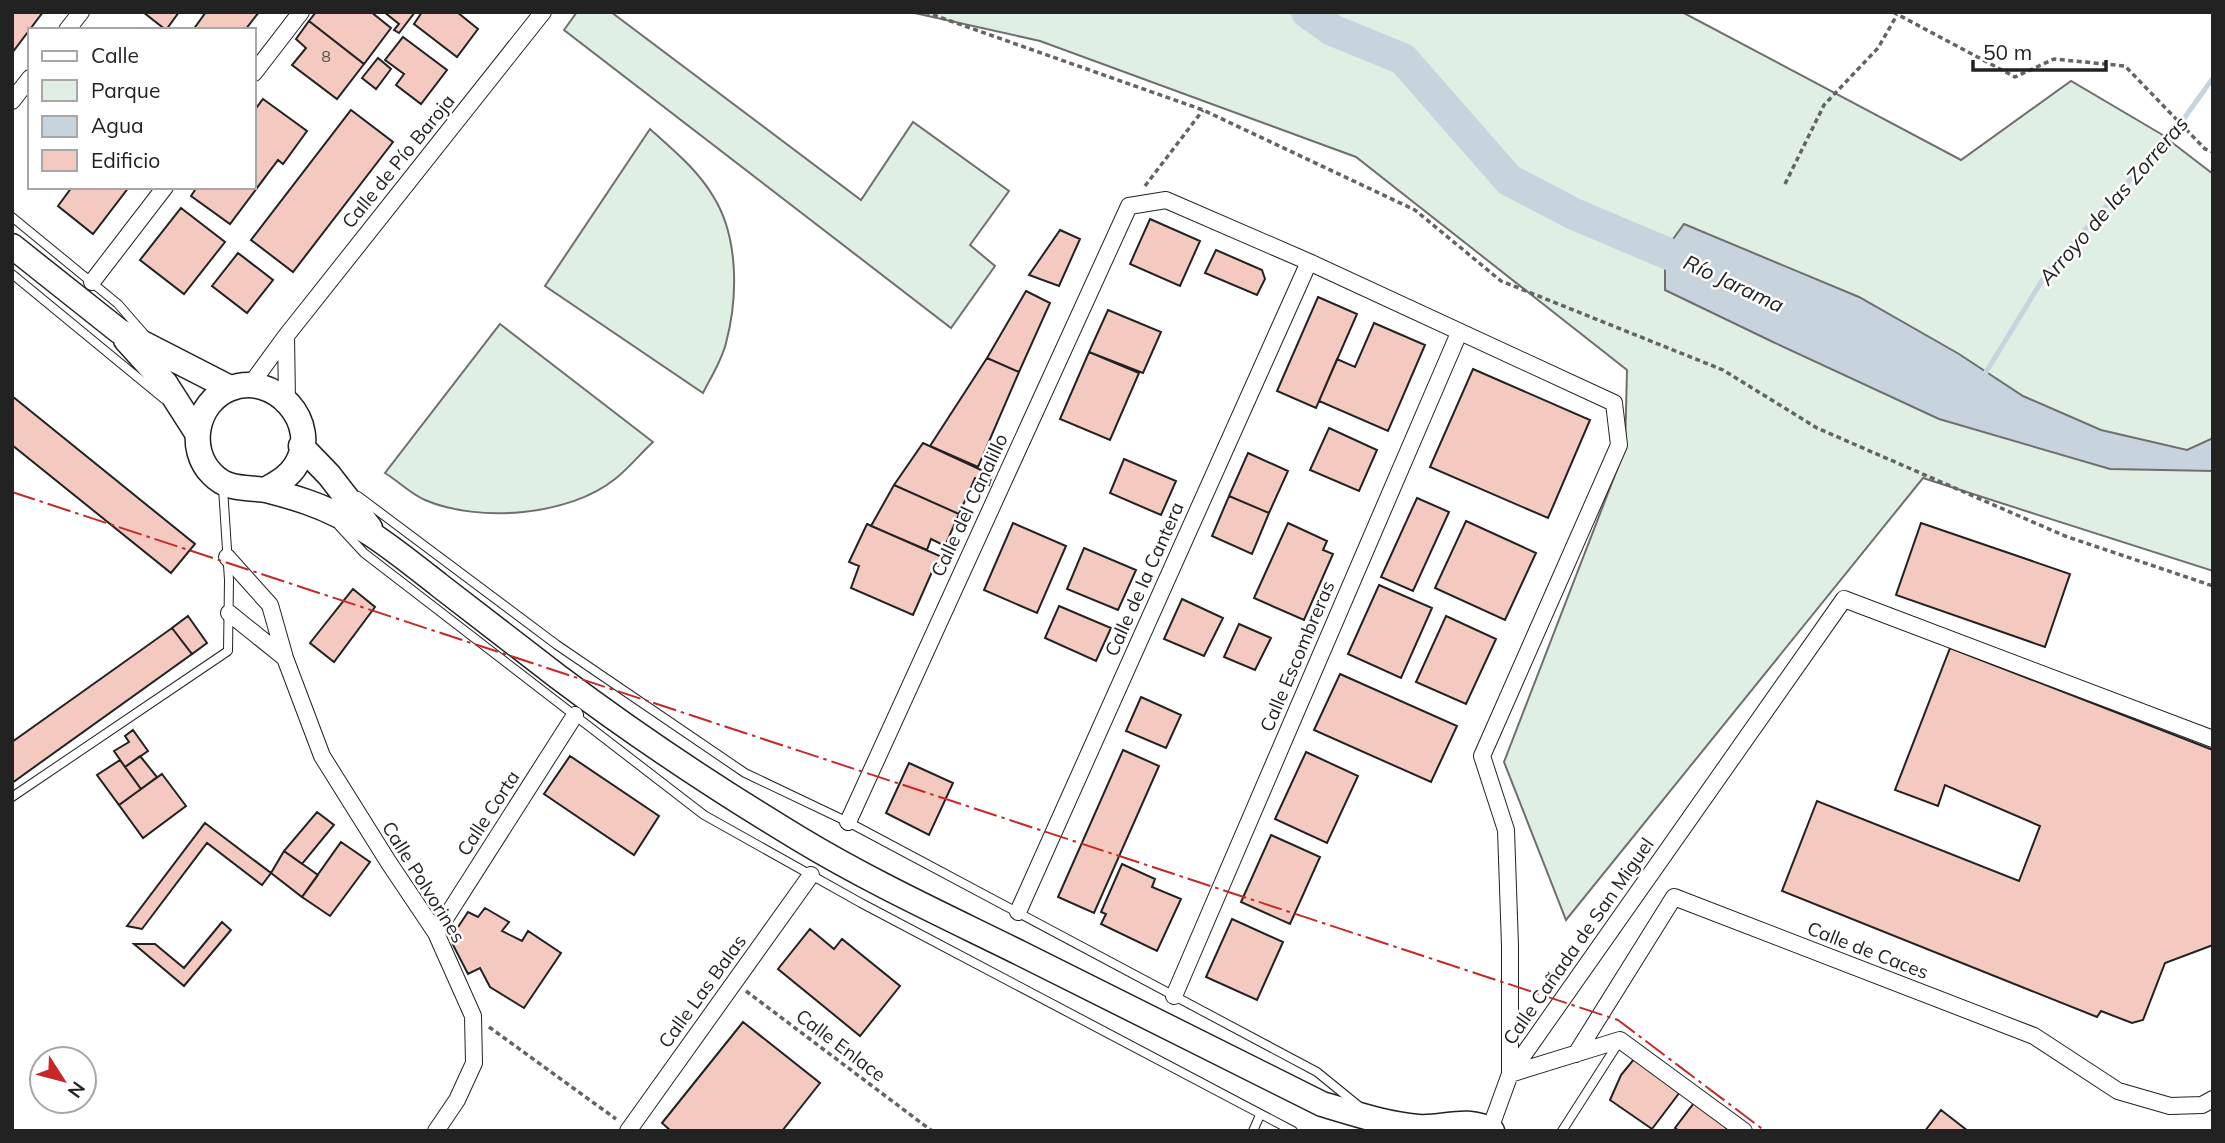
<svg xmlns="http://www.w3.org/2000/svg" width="2225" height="1143" font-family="Mulish,sans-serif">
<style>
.green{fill:#e0efe3;stroke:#6f6f6f;stroke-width:2}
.water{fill:#c7d3dd;stroke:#6f6f6f;stroke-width:2}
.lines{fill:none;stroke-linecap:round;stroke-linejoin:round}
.stream{stroke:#c7d3dd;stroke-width:5}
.river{stroke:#c7d3dd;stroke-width:32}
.building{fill:#f3c9c0;stroke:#222;stroke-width:2}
.service-casing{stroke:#222;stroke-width:10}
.minor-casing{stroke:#222;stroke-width:18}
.primary-casing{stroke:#222;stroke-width:27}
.path{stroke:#646464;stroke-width:3.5;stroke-dasharray:5 3.5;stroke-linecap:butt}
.service{stroke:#fff;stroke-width:8}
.minor{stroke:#fff;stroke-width:16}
.primary{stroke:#fff;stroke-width:24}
.power{stroke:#c62828;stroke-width:2;stroke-dasharray:24 5 3.5 5;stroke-linecap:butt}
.labels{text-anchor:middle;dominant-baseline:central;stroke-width:5;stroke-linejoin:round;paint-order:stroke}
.number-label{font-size:16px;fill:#564c4a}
.street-label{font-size:19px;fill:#222;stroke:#fff}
.water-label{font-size:21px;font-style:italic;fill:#222;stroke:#fff}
</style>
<rect width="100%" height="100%" fill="#fff"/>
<path class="green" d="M577 12H611L861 200 913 122 1009 191 970 245 995 266 951 328 564 30Z
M910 12H1682L1961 160 2071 81 2161 134 2213 174V571L1923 478 1566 920 1504 762 1625 449 1627 370 1356 157 1040 41Z
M650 129C673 150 697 169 713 196 739 237 738 298 726 343 722 360 711 377 703 393L545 286Z
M500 324 653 442C640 454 628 469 615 479 569 516 479 523 425 500 411 494 398 481 385 473Z"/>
<path class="water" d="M1684 224 1859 297 1959 354 2023 396 2101 430 2187 450 2213 438V471L2110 469 1939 419 1773 342 1665 290V250Z"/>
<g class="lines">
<path class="stream" d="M1983 377 2048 271 2180 124 2213 78"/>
<path class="river" d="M1307 12 1332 30 1403 59 1509 180 1574 214 1702 268"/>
</g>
<path class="building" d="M12 12H43L12 53Z
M143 12H179L166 30Z
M206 12H259L245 30H193Z
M316 12H371L391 28 364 64 309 21Z
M384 12H415L399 33 394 30 399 24Z
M422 12H457L478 29 457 57 414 24Z
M309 21 364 64 337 99 292 65 306 48 296 39Z
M403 37 447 70 421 104 396 85 404 74 385 60Z
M378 58 391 69 376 89 362 78Z
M263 99 307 131 283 164 278 160 230 224 191 196 197 187H254V111Z
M351 110 393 142 293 272 251 240Z
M72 187H129L93 234 58 206Z
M181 208 225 242 184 294 140 260Z
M1150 219 1200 241 1180 286 1130 264Z
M1060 230 1080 239 1059 286 1029 275Z
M1216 250 1262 270 1265 279 1257 295 1205 273Z
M238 253 273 280 247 313 212 286Z
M1026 291 1050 303 1019 372 987 358Z
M1318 297 1357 314 1316 408 1277 391Z
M1108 310 1161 332 1143 373 1089 352Z
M1374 323 1425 345 1388 431 1319 401 1337 359 1355 367Z
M1089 352 1139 373 1110 440 1060 419Z
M987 358 1019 372 978 467 930 446Z
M1473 369 1590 420 1548 518 1430 467Z
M12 396 195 544 171 573 12 445Z
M1329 428 1377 450 1359 491 1310 470Z
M923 443 992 475 989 485 975 478 959 514 894 485Z
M1248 453 1288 471 1269 513 1229 496Z
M1124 459 1176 481 1161 515 1110 493Z
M894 485 959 514 945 546 931 539 927 550 871 526Z
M1229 496 1269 513 1252 554 1212 536Z
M1417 498 1449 512 1413 591 1381 577Z
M1466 521 1536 553 1505 620 1435 588Z
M1013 523 1066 546 1037 613 984 590Z
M1288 523 1327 541 1323 550 1333 554 1304 620 1254 598Z
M1921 523 2070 574 2045 647 1896 595Z
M867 524 942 557 938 566 935 565 913 615 851 588 859 566 849 562Z
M1084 548 1136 570 1118 610 1067 589Z
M1379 585 1432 608 1401 678 1348 654Z
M353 589 375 607 334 662 310 643Z
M1182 599 1223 618 1204 656 1164 639Z
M1059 606 1111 628 1096 661 1045 638Z
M188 616 207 643 192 654 172 628Z
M1446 616 1496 639 1466 704 1416 682Z
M1239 624 1271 638 1255 670 1224 657Z
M172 628 192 654 12 783V742Z
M1950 648 2213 750V945L2165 963 2143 1020 2132 1023 2101 1011 2097 1017 1782 891 1817 801 2019 881 2040 826 1945 785 1938 806 1895 790Z
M1340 674 1457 726 1431 782 1314 730Z
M1141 697 1181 715 1166 748 1126 731Z
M133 730 148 751 125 767 114 751 129 742 125 736Z
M1123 750 1159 766 1094 913 1058 897Z
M1306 752 1358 776 1327 843 1275 819Z
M140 756 157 777 141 789 125 767Z
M570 756 659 816 634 855 544 794Z
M120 760 141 789 119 805 97 775Z
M909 763 953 783 929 835 886 813Z
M162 774 186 806 143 838 119 805Z
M317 812 334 825 302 864 284 851Z
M205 823 271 873 262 885 207 843 142 929 127 926Z
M1271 835 1320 857 1290 924 1241 902Z
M341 842 370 862 330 916 302 897Z
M284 851 318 875 302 897 271 873Z
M1122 864 1155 879 1152 887 1181 899 1157 951 1101 924 1106 914 1101 912Z
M485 908 509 922 502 931 522 941 528 931 561 953 524 1008 490 987 480 968 468 974 450 939 468 912 478 917Z
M1232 919 1283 942 1257 1000 1206 977Z
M222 922 231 930 184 986 134 944H155L184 968Z
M810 929 834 949 842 939 900 986 860 1036 778 969Z
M743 1022 820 1083 782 1131H671L662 1123Z
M1634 1059 1680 1092 1652 1129 1610 1100 1621 1075Z
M1694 1103 1731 1131H1679L1675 1128Z
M1941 1110 1968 1131H1925Z"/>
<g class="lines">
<g class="service-casing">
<path id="service" d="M12 217 118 304 145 335
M12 274 164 399
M358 496 557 645 745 773 848 822 1317 1072 1360 1107
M339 526 364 553 704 815 861 903 1293 1131
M12 797 228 651 229 580 223 488
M1253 1131 1260 1115
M1562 1131 1619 1042"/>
</g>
<g class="minor-casing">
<path id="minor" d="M67 30 81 12
M254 73 301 12
M12 101 30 78
M92 282 165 187
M286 336 287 400
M251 384 286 336 543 12
M227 557 270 605 285 658 322 756 389 863 436 933 473 1016 474 1063 457 1100 436 1131
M229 613 285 658
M848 822 1129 206 1166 200 1309 262 1614 403 1619 445 1482 756 1506 830 1510 946V1074L1844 599 2213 739
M1018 912 1309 262
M436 933 575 715
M1174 996 1459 333
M1576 1054 1674 897 2034 1036 2118 1091 2170 1106 2202 1105 2213 1099
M1490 1129 1510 1074 1620 1040 1744 1131
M628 1131 811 875"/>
</g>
<g class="primary-casing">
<path id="primary" d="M12 246 119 331 230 388
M126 340 165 383 197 433
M301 446 329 475 370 528
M265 490C277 483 289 477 296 465 322 423 273 370 229 389 196 403 187 449 212 474 229 492 248 486 270 491 282 494 295 498 307 502 359 520 397 552 439 585 478 615 518 646 557 676 634 734 715 788 798 838 869 881 945 916 1020 953 1121 1003 1221 1054 1322 1104 1353 1113 1385 1124 1418 1127 1444 1129 1467 1116 1492 1131"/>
</g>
<path class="path" d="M925 12 1203 110 1415 210 1501 281 1723 370 1817 428 2065 536 2213 586
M1893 12 2015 77 2054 59 2125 66 2205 149 2213 152
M1785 184 1824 105 1878 48 1897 15
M1145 186 1203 110
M746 991 932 1131
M489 1027 616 1119"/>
<use href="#service" class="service"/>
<use href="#minor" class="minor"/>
<use href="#primary" class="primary"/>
<path class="power" d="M12 492 1618 1020 1765 1131"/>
</g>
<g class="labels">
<g class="number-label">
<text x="326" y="56">8</text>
</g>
<g class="street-label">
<text transform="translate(398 161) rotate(-51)">Calle de Pío Baroja</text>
<text transform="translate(969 505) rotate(-65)">Calle del Canalillo</text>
<text transform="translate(1144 579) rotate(-66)">Calle de la Cantera</text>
<text transform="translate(1297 656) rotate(-67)">Calle Escombreras</text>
<text transform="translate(488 813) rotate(-57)">Calle Corta</text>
<text transform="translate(424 882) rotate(58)">Calle Polvorines</text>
<text transform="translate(1578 941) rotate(-55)">Calle Cañada de San Miguel</text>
<text transform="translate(1868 950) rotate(21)">Calle de Caces</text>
<text transform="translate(702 991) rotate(-54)">Calle Las Balas</text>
<text transform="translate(841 1045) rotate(37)">Calle Enlace</text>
</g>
<g class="water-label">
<text transform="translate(2113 200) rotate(-49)">Arroyo de las Zorreras</text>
<text transform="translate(1734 283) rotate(25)">Río Jarama</text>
</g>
</g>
<rect width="2225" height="1143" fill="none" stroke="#222222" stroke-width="28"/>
<rect x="28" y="28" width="228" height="161" fill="#ffffff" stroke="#a7a7a7" stroke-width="2"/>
<rect x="42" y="51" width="35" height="10" fill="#ffffff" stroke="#a7a7a7" stroke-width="2"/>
<text x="91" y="63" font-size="21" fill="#222222">Calle</text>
<rect x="42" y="80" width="35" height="21" fill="#e0efe3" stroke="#a7a7a7" stroke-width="2"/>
<text x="91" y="98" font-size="21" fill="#222222">Parque</text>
<rect x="42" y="116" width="35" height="21" fill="#c7d3dd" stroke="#a7a7a7" stroke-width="2"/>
<text x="91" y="133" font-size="21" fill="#222222">Agua</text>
<rect x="42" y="150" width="35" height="21" fill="#f3c9c0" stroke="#a7a7a7" stroke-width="2"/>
<text x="91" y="168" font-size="21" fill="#222222">Edificio</text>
<g transform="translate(63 1080) rotate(126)"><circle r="33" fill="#ffffff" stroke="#a7a7a7" stroke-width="2"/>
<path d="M0-5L12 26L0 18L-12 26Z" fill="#c62828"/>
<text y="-10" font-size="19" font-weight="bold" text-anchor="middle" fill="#222222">N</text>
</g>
<path d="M1973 60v10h133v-10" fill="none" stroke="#222222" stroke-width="3.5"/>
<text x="1983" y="60" font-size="21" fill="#222222" stroke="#ffffff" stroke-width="5" paint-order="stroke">50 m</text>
</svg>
